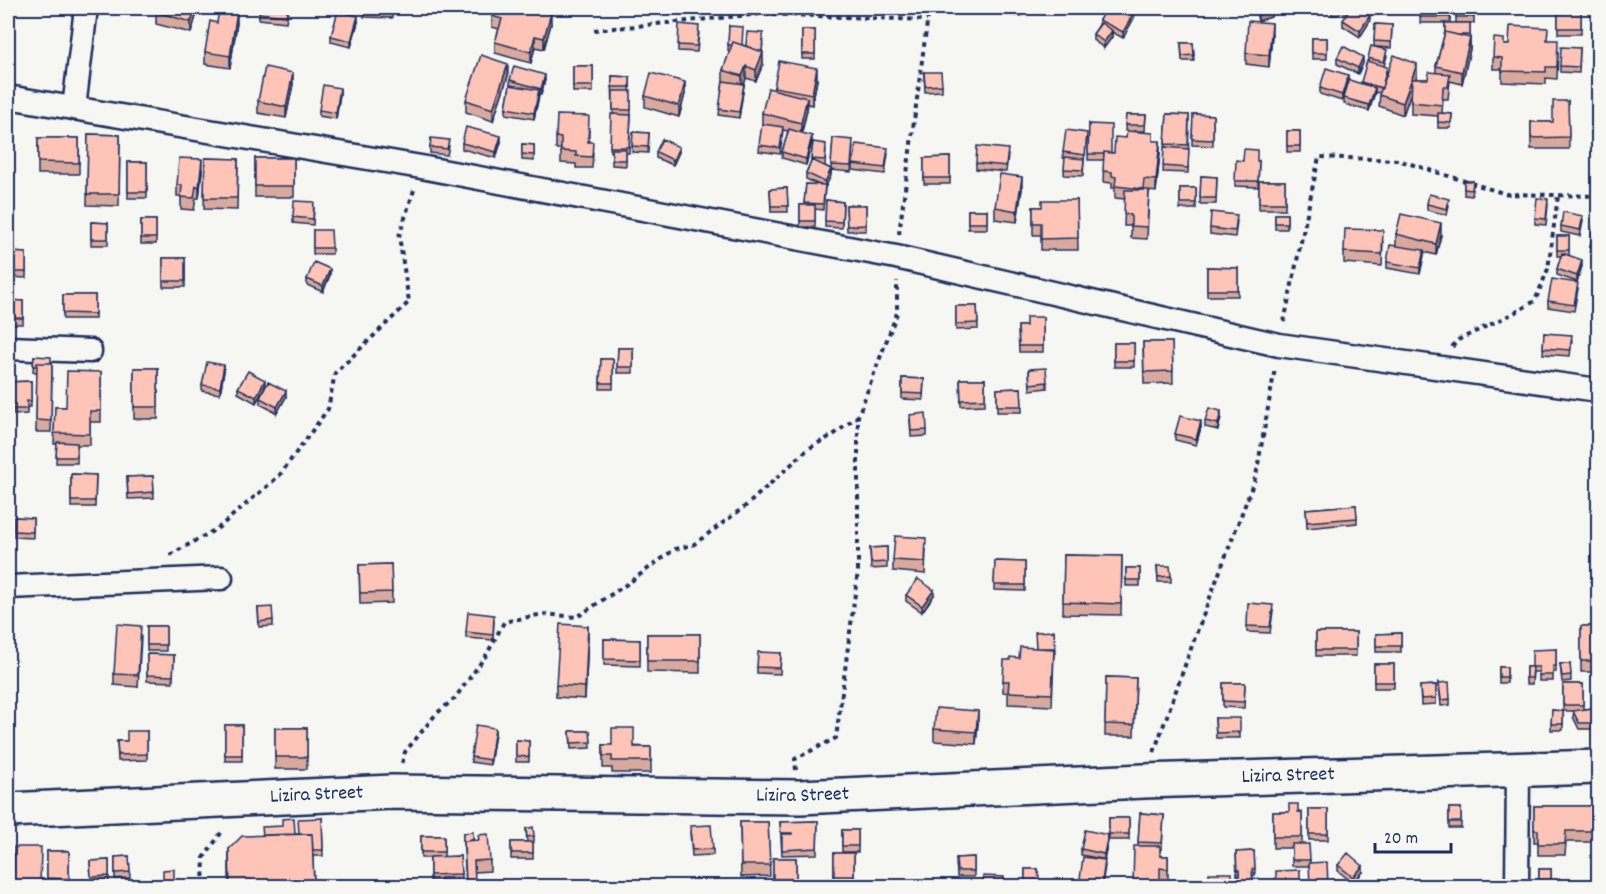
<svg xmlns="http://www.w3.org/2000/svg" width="1606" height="894" font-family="Dekko,sans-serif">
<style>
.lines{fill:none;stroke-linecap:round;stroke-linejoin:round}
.street-casing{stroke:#1b2f5e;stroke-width:27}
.secondary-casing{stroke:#1b2f5e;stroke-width:38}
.path{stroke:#1b2f5e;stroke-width:4;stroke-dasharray:4.5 4.5;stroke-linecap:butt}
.street{stroke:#f6f6f2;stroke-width:22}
.secondary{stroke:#f6f6f2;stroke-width:33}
.wall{fill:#daa99d;stroke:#1b2f5e;stroke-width:1.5}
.shaded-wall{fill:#b28980;stroke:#1b2f5e;stroke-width:1.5}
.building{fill:#fec4b7;stroke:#1b2f5e;stroke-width:1.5}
.labels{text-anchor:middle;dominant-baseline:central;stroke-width:5;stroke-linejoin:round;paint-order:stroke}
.street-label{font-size:20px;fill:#1b2f5e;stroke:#f6f6f2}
</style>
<rect width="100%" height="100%" fill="#f6f6f2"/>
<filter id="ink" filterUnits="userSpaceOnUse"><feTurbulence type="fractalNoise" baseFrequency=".0167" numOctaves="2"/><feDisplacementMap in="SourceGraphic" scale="12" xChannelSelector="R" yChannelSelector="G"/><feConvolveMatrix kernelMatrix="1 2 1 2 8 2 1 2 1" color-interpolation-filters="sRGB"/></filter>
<g filter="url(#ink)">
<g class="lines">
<g class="street-casing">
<path id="street" d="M8 97 421 167 896 257 1279 345 1598 390
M74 108 86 8
M8 348 90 351
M8 587 221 578
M1517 886 1518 768"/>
</g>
<g class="secondary-casing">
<g id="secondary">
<path id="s1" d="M8 810 392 792 800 797 1144 781 1598 767"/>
</g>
</g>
<path class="path" d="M594 30 761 14 927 20
M899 234 929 8
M1284 322 1319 157 1398 160 1506 194 1598 196
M1452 347 1458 340 1514 313 1535 301 1548 269 1558 196
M170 555 218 528 279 476 328 409 335 373 409 302 399 236 414 190
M1154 752 1198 629 1256 476 1275 368
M402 763 405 752 436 714 455 698 487 654 504 622 543 614 577 617 630 582 675 549 693 545 747 505 808 449 836 433 858 416
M796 770 795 759 836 738 858 571V416L897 313V281
M203 886 204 858 223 830"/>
<use href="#street" class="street"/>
<use href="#secondary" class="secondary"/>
</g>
<path class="wall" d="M197 8V13L191 33 156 24V12Z
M289 8 286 22 259 19V13Z
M364 8H392V18L364 17Z
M1002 8H1021V16L1002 15Z
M1255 8H1270L1271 17 1258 21Z
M1331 8H1346V14L1332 15Z
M1421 8H1451L1450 23H1470V49L1462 84 1450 81 1448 99H1443L1442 113 1452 114 1451 128H1438V116L1411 114V92L1403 115 1379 106 1380 93 1375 92 1369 111 1344 104V98L1361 84 1368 61V58L1374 47 1375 24 1392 25 1391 48 1376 47 1387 56 1384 66 1387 72 1417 76 1416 79H1428L1436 72V66L1445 32V23H1420Z
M1456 8H1474V23H1456Z
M1581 8V34H1558V13H1563Z
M492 16 551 24 544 49 535 47 531 63 495 53V42L499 29 492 27Z
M1134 18 1123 38 1112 32V37L1104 48 1093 40V34L1099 25V20Z
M1343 20 1370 21 1360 37 1343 26Z
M358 22 351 47 331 42V36Z
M217 23H237L230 68 205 64V52Z
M729 26 742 45 746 46 763 39 762 52 763 64 756 81 746 78 744 85 739 118 719 115 723 81V70L730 51H728Z
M802 30H815V59H802Z
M699 32 697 52 678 51V45Z
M1272 35 1269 67 1246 64V53Z
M1312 38H1327V59H1312Z
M1548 40 1558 52 1557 79 1546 78V84L1502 82V69H1493V57L1504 45H1509Z
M1181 43H1193L1194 61H1182Z
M1580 48 1579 73 1560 72V66Z
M1337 58 1363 63 1358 74 1337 64Z
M573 66H593V92H573Z
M924 72 942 85V91L925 92Z
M508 76 493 121 466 112V100Z
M612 76 630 77 631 116 629 153H626V166L612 165V152H610L613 114Z
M510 80H545L541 95 539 94 534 119 506 114V108L510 86Z
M817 80 812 105 807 104V110L802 133 812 141 806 165 782 158V152L788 131 783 130 780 154 759 151 762 124V113L774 90V87Z
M1348 81 1342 101 1320 94V88Z
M293 84 286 118 258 113V101Z
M340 94 336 119 319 116V110Z
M685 94 679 117 645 107V96Z
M1568 101 1569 149H1531V122H1553Z
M8 112H12L11 160H8Z
M1167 114 1189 115 1188 173 1163 172 1165 147Z
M1193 114 1213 115V146L1192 145Z
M1126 115H1146L1145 131H1133L1153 141 1160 153 1156 192 1149 191 1147 239 1131 238V226H1124L1125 199 1115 198V188H1112V183L1103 182 1104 160H1088L1089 124 1111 153H1114L1126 138 1127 131H1125Z
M589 128V142L593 153 592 168H576V164L561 163V149H556V137Z
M1287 131H1300V152H1287Z
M633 132 649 133 648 153 632 152Z
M88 134 120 135 119 206 87 205Z
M38 138H79V174H38Z
M833 138 853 146 851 172 831 170V175L825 188 823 210 815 209V227H800V205H804L806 184 819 185 806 179V173L811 161 813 142 826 150 825 166 831 169Z
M1087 139 1084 161 1083 176 1064 175 1065 158H1063V152Z
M501 142 496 158 462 149V143Z
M522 144 534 145V161L522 160Z
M449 146 447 155 430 153V147Z
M656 152H679L673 165 656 158Z
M888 154 885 174 853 170V164Z
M1008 155 1006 172 976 169V163Z
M950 157V184H924V158Z
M205 158 238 159 237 210 204 209Z
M255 158H294V197H255Z
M1259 161 1258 187 1235 186V181Z
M128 162H147V198H128Z
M202 171 199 198H196L194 210 181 209V196H177V185Z
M1201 176 1217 177 1216 204H1200Z
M1259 181H1285V209H1259Z
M1464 181H1473L1472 196 1464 195Z
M787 188 788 212H771L770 189Z
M1180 188H1196V209H1180Z
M1022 189 1017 222 995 219V207Z
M826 200 843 202 842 228 825 227Z
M1077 200 1078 250H1041V235H1033V207H1042Z
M1427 204 1449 205 1447 215 1427 210Z
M846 205H866V231H847Z
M1548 205 1546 225 1535 224V218Z
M314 208 313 225 293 223V217Z
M968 210H987V229H968Z
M1275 214H1287V229H1275Z
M141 220H156V244H141Z
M1237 221 1235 237 1210 234V228Z
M1583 221 1580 236 1561 232V226Z
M91 222 108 223V245H91Z
M1599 226V253L1590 252V246Z
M313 230 332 248V254H313Z
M1396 234 1441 235 1436 255 1424 252 1420 274 1387 268V262L1396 245Z
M1557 236H1569V255L1582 266 1577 282 1557 275V269L1561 256H1557Z
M1383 242 1382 266 1344 263V252Z
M8 252 26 253V278L8 277Z
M163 258H185V287H163Z
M1207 267 1238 268V296H1207Z
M330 275 323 292 307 285V279Z
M1578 289 1574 311 1548 307V301Z
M63 295H95V319H63Z
M8 300 23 301V324H8Z
M956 306H977L978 329 956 330Z
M1043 317V352H1019L1018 326H1026Z
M1544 333 1572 340 1570 356 1543 354Z
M1143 342H1172L1173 383 1144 384Z
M1114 343H1134V367H1114Z
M618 348H633V373H617Z
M34 356 52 363 51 432H36L37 372H33Z
M601 359H613V389H600Z
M134 368H158V419H134Z
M1029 369 1047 382V388L1030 390Z
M224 371 220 394 202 391V385Z
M101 372V422H90V445H77V463H56L57 444H54L55 407H66Z
M902 378 924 379 923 400 902 399Z
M960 379H985V405L961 406Z
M31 381V407H27V414L13 415V407H8V382Z
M265 386 256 403 238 393V388Z
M1021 388 1022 412H997V389Z
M286 397 277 413 260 404V398Z
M1221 417 1218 430 1205 427V421Z
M910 420 927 430V436L911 437Z
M1201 427 1196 445 1175 440V434Z
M71 474 96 475 95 507H71Z
M153 476 154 498 128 499 127 477Z
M1356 505 1357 523 1307 528 1306 509Z
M14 517 33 518V538L14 537Z
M887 547V568L871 569 870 548Z
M926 550 925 574 893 571V560Z
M1064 555 1122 556 1121 615 1063 614Z
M995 561 1025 562V591L994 590Z
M391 564 392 603 360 604 359 565Z
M1157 566 1171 576V582H1158Z
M1126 568H1140V586H1126Z
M906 595H934L922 612 906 601Z
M258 608 273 620V626L259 627Z
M1273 611 1270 633 1247 632V626Z
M494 621 493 640 466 638V632Z
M147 626H166V651H147Z
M1581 626H1599V672H1581Z
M1054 631 1055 654H1054L1052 706 1008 704V693L1003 692V681L1010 660 1019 658 1036 648Z
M1316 632H1356V656H1316Z
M1401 633V652H1376V634Z
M647 634H700V673L647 672Z
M141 637 138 687 114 685V674Z
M588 637 585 699 556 697V685Z
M604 639 640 640V666L604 665Z
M1556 649V672H1553V681H1539V672H1533L1532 684H1526V667H1532Z
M781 653 780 674 757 673V667Z
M147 654 174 655 173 682 147 681Z
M1374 664H1394V688H1374Z
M1560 664H1570L1571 681 1562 682Z
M1499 667H1507V683H1499Z
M1106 677 1136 678 1134 736H1105Z
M1223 683H1245L1244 708 1223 707Z
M1439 683 1450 699V705L1441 706Z
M1563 684H1583V709L1599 707V729H1579L1573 717 1574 711H1563V730H1551L1552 710 1563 711Z
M1436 685V704L1421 705 1420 686Z
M8 696H10L11 744H8Z
M1215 718 1240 732V738H1216Z
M978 723 976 744 934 741V729Z
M225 725H242V761H225Z
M275 728H307V769H275Z
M147 731V760L118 761 117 741H127Z
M570 731H590L591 748 571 749Z
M495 733 490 765 471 762V757Z
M516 740 529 741V762H516Z
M603 745 651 747V773H612V768H603Z
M1534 806H1599V842H1566L1565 855H1538V842H1534Z
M1449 808H1461V828H1449Z
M1309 809H1328V840H1309Z
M1273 812H1302V844L1310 860 1309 866H1292V848H1273Z
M1140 813 1164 815 1162 849H1160V856H1168V880H1160L1138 846Z
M322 818 323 856H313L314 886H229V849L262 835 282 826 295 834H298Z
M1109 818H1129V840H1109Z
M818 821 817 854 782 855 780 822Z
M740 822H768L770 876 741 877Z
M526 829 534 836V842H533V859H511V842H527Z
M842 830H858V852H842Z
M690 832 713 849V855L692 856Z
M463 833 473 840 490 860V871L474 872 475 885 511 886H466Z
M421 836H444V857L460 856 461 878 441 881H430V858H421Z
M1108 841 1104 860 1105 866 1102 886 1080 884V879L1102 859 1081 855V849Z
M47 851H69V884H47Z
M1254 851 1255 875H1253V886H1239V876H1237L1236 852Z
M8 853H10V870H8Z
M834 853H854V882L834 879Z
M129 856 130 878 115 879V857Z
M974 857V877H957L956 858Z
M773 858H796V885H773Z
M109 860V882H91L90 861Z
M1338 865 1363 872 1353 883 1338 871Z
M1025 869H1038L1039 886H1025Z
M1539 869H1551V886H1539Z"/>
<path class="shaded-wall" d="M195 8H197V13L191 33V22Z
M237 11V23L230 68V56Z
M1271 11V17L1258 21V15Z
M1134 12V18L1123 38V32Z
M551 13V24L544 49V38Z
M1370 15V21L1360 37V31Z
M358 16V22L351 47V41Z
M1272 23V35L1269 67V55Z
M1112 31V37L1104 48V42Z
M763 33 762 54 763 52V64L756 81V70Z
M535 36V47L531 63V52Z
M1470 38V49L1462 84V72Z
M1363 57V63L1358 74V68Z
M508 64V76L493 121V109Z
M1417 64V76L1403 115V103Z
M746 66V78L744 85 739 118 742 88V76Z
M817 68V80L812 105V94Z
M293 73V84L286 118V107Z
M545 75V80L541 95V89Z
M1348 75V81L1342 101V95Z
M685 82V94L679 117V106Z
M340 88V94L336 119V113Z
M1375 88V93L1369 111V105Z
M539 90V96L534 119V113Z
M807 98V110L801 134V123Z
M501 136V142L496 158V152Z
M812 136V141L806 165V159Z
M1160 141V153L1156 192V180Z
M679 147V152L673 165V160Z
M202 159V171L199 198V187Z
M831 169V175L825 188V182Z
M1022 177V189L1017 222V211Z
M1441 223V235L1436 255V244Z
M1424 250V256L1420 274V268Z
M1582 260V266L1577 282V276Z
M330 269V275L323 292V286Z
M224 365V371L220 394V388Z
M265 380V386L256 403V397Z
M286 391V397L277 413V407Z
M1221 411V417L1218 430V424Z
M1201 421V427L1196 445V439Z
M934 590V595L922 612V606Z
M588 626V637L585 699V687Z
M978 711V723L976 744V732Z
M495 728V733L490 765V760Z
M1108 835V841L1104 860V854Z
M1363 866V872L1353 883V877Z"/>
<path class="building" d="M158 8H195L191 22 156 12Z
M219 8 237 11 230 56 205 52 210 21 217 23Z
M260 8H288L286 16 259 13Z
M495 8H532L551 13 544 38 535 36 531 52 495 42 502 19 492 16Z
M1002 8H1021V10L1002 9Z
M1106 8H1125L1134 12 1123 32 1099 20Z
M1256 8H1270L1271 11 1258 15Z
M1351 8H1359L1370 15 1360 31 1343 20Z
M1421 8H1451L1450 17H1420Z
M1456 8H1474V17H1456Z
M1563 8H1581V28H1558V13H1563Z
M338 11 358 16 351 41 331 36Z
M1248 21 1272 23 1269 55 1246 53Z
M1101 23 1112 31 1104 42 1093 34Z
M1445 23H1470V35H1458L1445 32Z
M679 24 699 26 697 46 678 45Z
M1375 24 1392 25 1391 42 1374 41Z
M729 26 743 27 742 45 733 42 732 45H728Z
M1510 26 1548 28 1547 40H1558L1557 67H1546V72L1502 71V58L1493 57 1494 38 1504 39V45H1509Z
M802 30H815V54H802Z
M747 32 763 33 762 52 746 46Z
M1445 32 1470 38 1462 72 1436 66Z
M1312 38H1327V53H1312Z
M733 42 763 52 756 70 746 66 742 76 723 70Z
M1181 43H1193L1194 55 1182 56Z
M1343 46 1363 57 1358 68 1337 58Z
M1371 46 1387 50 1384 62 1368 58Z
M1561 47 1580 48 1579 67 1560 66Z
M481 55 508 64 493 109 466 100Z
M1394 55 1417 64 1403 103 1379 95Z
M779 61 817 68 812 94 774 87Z
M1367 61 1387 67 1382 88 1361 82Z
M514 66 545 75 541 89 510 80Z
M573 66H593V86H573Z
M265 67 293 73 286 107 258 101Z
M1326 68 1348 75 1342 95 1320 88Z
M924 72H941L942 85 925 86Z
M1429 72 1450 74 1448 87H1443L1442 105 1411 102 1412 79H1428Z
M651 73 685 82 679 106 645 96Z
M612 76 630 77V87H612Z
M1349 80 1375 88 1369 105 1344 98Z
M723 81 744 84 739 112 719 109Z
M323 85 340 88 336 113 319 110Z
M510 85 539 90 534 113 506 108Z
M768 88 807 98 801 123 762 113Z
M613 91H631V110H613Z
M1553 101H1568L1569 137 1531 138V122H1553Z
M8 112H12L11 143H8Z
M1438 113 1452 114 1451 123 1438 122Z
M611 114 631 115 629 147H610Z
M1167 114 1189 115 1188 145 1165 144Z
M1193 114 1213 115V140L1192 139Z
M557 115 589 116 588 142H593L592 157 576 156V152L561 151V138L556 137Z
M1126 115H1146L1145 125H1125Z
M762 124 783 127 780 148 759 145Z
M1089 124 1111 125V153L1104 152V154H1088Z
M466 127 501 136 496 152 462 143Z
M789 129 812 136 806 159 782 152Z
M1066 130 1087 133 1085 155 1063 152Z
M1127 131 1153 133V141H1160L1156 180 1144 179 1143 189 1115 186 1116 177 1112 176V172L1103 171 1104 152 1114 153 1115 137 1126 138Z
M1287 131H1300V146H1287Z
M633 132 649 133 648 147 632 146Z
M88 134 120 135 119 194H87Z
M38 138H79V163L38 162Z
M431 138 449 140 447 149 430 147Z
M833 138 853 140 851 166 831 165Z
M662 139 679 147 673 160 656 152Z
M813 142 826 144 825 160 811 159Z
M522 144 534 145V155L522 154Z
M856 144 888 148 885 168 853 164Z
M977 146 1008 149 1006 166 976 163Z
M1164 147 1189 149 1188 168 1163 166Z
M612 149H626V160H612Z
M1244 149 1257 150V161H1259L1258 181H1235L1236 160 1243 161Z
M950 157V178H924V158Z
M1065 157 1084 159 1083 170 1064 169Z
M179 158 202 159 199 187 196 186 194 198 181 197 182 185H177Z
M205 158 238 159 237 198H204Z
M255 158H294V186H255Z
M812 160 831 169 825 182 806 173Z
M128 162H147V192H128Z
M1000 174 1022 177 1017 211 995 207Z
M1201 176 1217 177 1216 198H1200Z
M1259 181H1285V203H1259Z
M1464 181H1473L1472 190 1464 189Z
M806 184 825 185 823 204 804 203Z
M787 188 788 206H771L770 189Z
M1180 188H1196V203H1180Z
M1125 190H1149L1147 227 1131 226V215L1124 214Z
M1429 194 1449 199 1447 209 1427 204Z
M1537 198 1548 199 1546 219 1535 218Z
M826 200 843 202 842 222 825 221Z
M1042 200H1077L1078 238 1041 239V223H1033V207H1042Z
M294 201 314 202 313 219 293 217Z
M800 205H815V221H800Z
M846 205H866V225L847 226Z
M968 210H987V223H968Z
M1211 212 1237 215 1235 231 1210 228Z
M1563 212 1583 216 1580 230 1561 226Z
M1275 214H1287V223H1275Z
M1401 214 1441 223 1436 244 1396 234Z
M141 220H156V238H141Z
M91 222 108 223V239H91Z
M1594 226H1599V247L1590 246Z
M1345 229 1383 230 1382 254 1344 252Z
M313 230H331L332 248H313Z
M1557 236H1569V250H1557Z
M1390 245 1424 250 1420 268 1387 262Z
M8 252 26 253V272H8Z
M1562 253 1582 260 1577 276 1557 269Z
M163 258H185V281H163Z
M314 262 330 269 323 286 307 279Z
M1207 267 1238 268V290H1207Z
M1552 279 1578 283 1574 305 1548 301Z
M63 295H95V314L63 313Z
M8 300 23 301V318H8Z
M956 306H977L978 323 956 324Z
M1026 317H1043V346H1019L1018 326H1026Z
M1544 333 1572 335 1570 350 1543 348Z
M1143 342H1172L1173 371 1144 372Z
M1114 343H1134V361H1114Z
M618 348H633V367H617Z
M34 356 51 357V363H37V366H33Z
M601 359H613V383H600Z
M207 362 224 365 220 388 202 385Z
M37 363H52L51 421 36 420Z
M134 368H158V407H134Z
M1046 368 1047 382 1030 384 1029 369Z
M67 371 101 372V411H90V434L54 433 55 407H66Z
M248 371 265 380 256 397 238 388Z
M902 378 924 379 923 394 902 393Z
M960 379H985V399L961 400Z
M31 381V401H27V409H13V401H8V382Z
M268 382 286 391 277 407 260 398Z
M1021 388 1022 406H997V389Z
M1209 408 1221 411 1218 424 1205 421Z
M926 413 927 430 911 431 910 415Z
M1180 416 1201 421 1196 439 1175 434Z
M57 442 77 443V457H56Z
M71 474 96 475 95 501H71Z
M153 476 154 492 128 494 127 477Z
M1356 505 1357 518 1307 522 1306 509Z
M14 517 33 518V532L14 531Z
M895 536 926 538 925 562 893 560Z
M887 547V562L871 563 870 548Z
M1064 555 1122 556 1121 604 1063 602Z
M995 561 1025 562V585H994Z
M391 564 392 592 360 593 359 565Z
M1157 566H1170L1171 576 1158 577Z
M1126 568H1140V580H1126Z
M918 579 934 590 922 606 906 595Z
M1248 603 1273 605 1270 627 1247 626Z
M272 607 273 620 259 622 258 608Z
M468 612 494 615 493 635 466 632Z
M117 624 141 626 138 675 114 674Z
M560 624 588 626 585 687 556 685Z
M147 626H166V645H147Z
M1581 626H1599V661H1581Z
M1054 631 1055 648H1036L1035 632Z
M1316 632H1356V650H1316Z
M1401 633V646H1376V634Z
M647 634H700V661H647Z
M604 639 640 640V660L604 659Z
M1020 647 1054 649 1052 694 1008 692 1009 681H1003L1004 660H1010V657L1019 658Z
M1556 649V666H1553V675H1539V667H1532V650Z
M758 652 781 653 780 668 757 667Z
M147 654 174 655 173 676 147 675Z
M1374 664H1394V682H1374Z
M1560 664H1570L1571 675 1562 676Z
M1499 667H1507V677H1499Z
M1526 667H1533L1532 678H1526Z
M1106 677 1136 678 1134 725 1105 724Z
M1449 682 1450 699 1441 700 1439 683Z
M1223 683H1245L1244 702 1223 701Z
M1563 684H1583V705H1563Z
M1597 684H1599V697H1597Z
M1436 685V698L1421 699 1420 686Z
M8 696H10L11 733H8Z
M1599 707V723H1579L1573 711Z
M936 708 978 711 976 732 934 729Z
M1552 710 1563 711V724H1551Z
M1215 718H1240V732L1216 733Z
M225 725H242V755H225Z
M476 725 495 728 490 760 471 757Z
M275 728H307V757H275Z
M612 728H634V747H651V761H612V756H603V745H612Z
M127 731H147V754L118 755 117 741H127Z
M570 731H590L591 742 571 743Z
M516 740 529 741V757L516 756Z
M1289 804H1298V812H1302V837H1273V812H1289Z
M1534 806H1599V831H1566L1565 844H1538V830H1534Z
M1449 808H1461V822H1449Z
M1309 809H1328V834H1309Z
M1140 813 1164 815 1162 843 1138 842Z
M294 818 295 834 263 835 262 827 282 826V819Z
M322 818 323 850H313L312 834H299L298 819Z
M1109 818H1129V834H1109Z
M818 821 817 848 782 850V834H792V833H781L780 822Z
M740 822H768L770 865H741Z
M711 825 713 849 692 850 690 826Z
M533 827 534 836 527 837 526 829Z
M842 830H858V846H842Z
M1085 830 1108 835 1104 854 1081 849Z
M473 832V840L464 841V844L463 845V833Z
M312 834 314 886H230L229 849 242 836Z
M488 834 490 860 474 861 475 881H466L464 841 479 840 478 835Z
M421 836H444V852H421Z
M511 842H533V853H511Z
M1292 844H1309L1310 860H1292Z
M1134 846H1160V856H1168V869L1160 868V886H1133Z
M14 847H41L40 886H13Z
M47 851H69V879L47 878Z
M1254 851 1255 869H1252L1253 885 1240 886 1239 870H1237L1236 852Z
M8 853H10V864H8Z
M834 853H854V876H834Z
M1348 853 1363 866 1353 877 1338 865Z
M129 856 130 872 115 873V857Z
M460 856 461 874 430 875V857Z
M974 857V871H957L956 858Z
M1083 857 1105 860 1102 882 1080 879Z
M773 858H796V879H773Z
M109 860V876L91 877 90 861Z
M1327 862 1328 886H1310L1309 863Z
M174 869V886H163V870Z
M1025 869H1038L1039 880 1025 881Z
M1539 869H1551V880H1539Z
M1300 870V886H1276V871Z
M1209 873H1232V886H1209Z
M983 876 1004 877 1003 886H983Z
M441 878H462V886H441Z
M832 879H849V886H832Z
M471 885H511V886H471Z
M748 885H762V886H748Z"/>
</g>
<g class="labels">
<g class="street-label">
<text stroke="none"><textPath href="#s1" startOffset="1281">Lizira Street</textPath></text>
<text stroke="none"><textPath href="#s1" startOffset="309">Lizira Street</textPath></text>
<text stroke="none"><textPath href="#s1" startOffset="795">Lizira Street</textPath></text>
</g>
</g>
<rect width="1606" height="894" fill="none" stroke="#f6f6f2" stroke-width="30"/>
<rect x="15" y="15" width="1576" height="864" fill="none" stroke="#1b2f5e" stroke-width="2" filter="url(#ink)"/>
<path d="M1375 843v9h76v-9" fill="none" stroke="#1b2f5e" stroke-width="3"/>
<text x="1384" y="843" font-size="18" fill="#1b2f5e" stroke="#f6f6f2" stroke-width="4.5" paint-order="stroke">20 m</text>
</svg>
